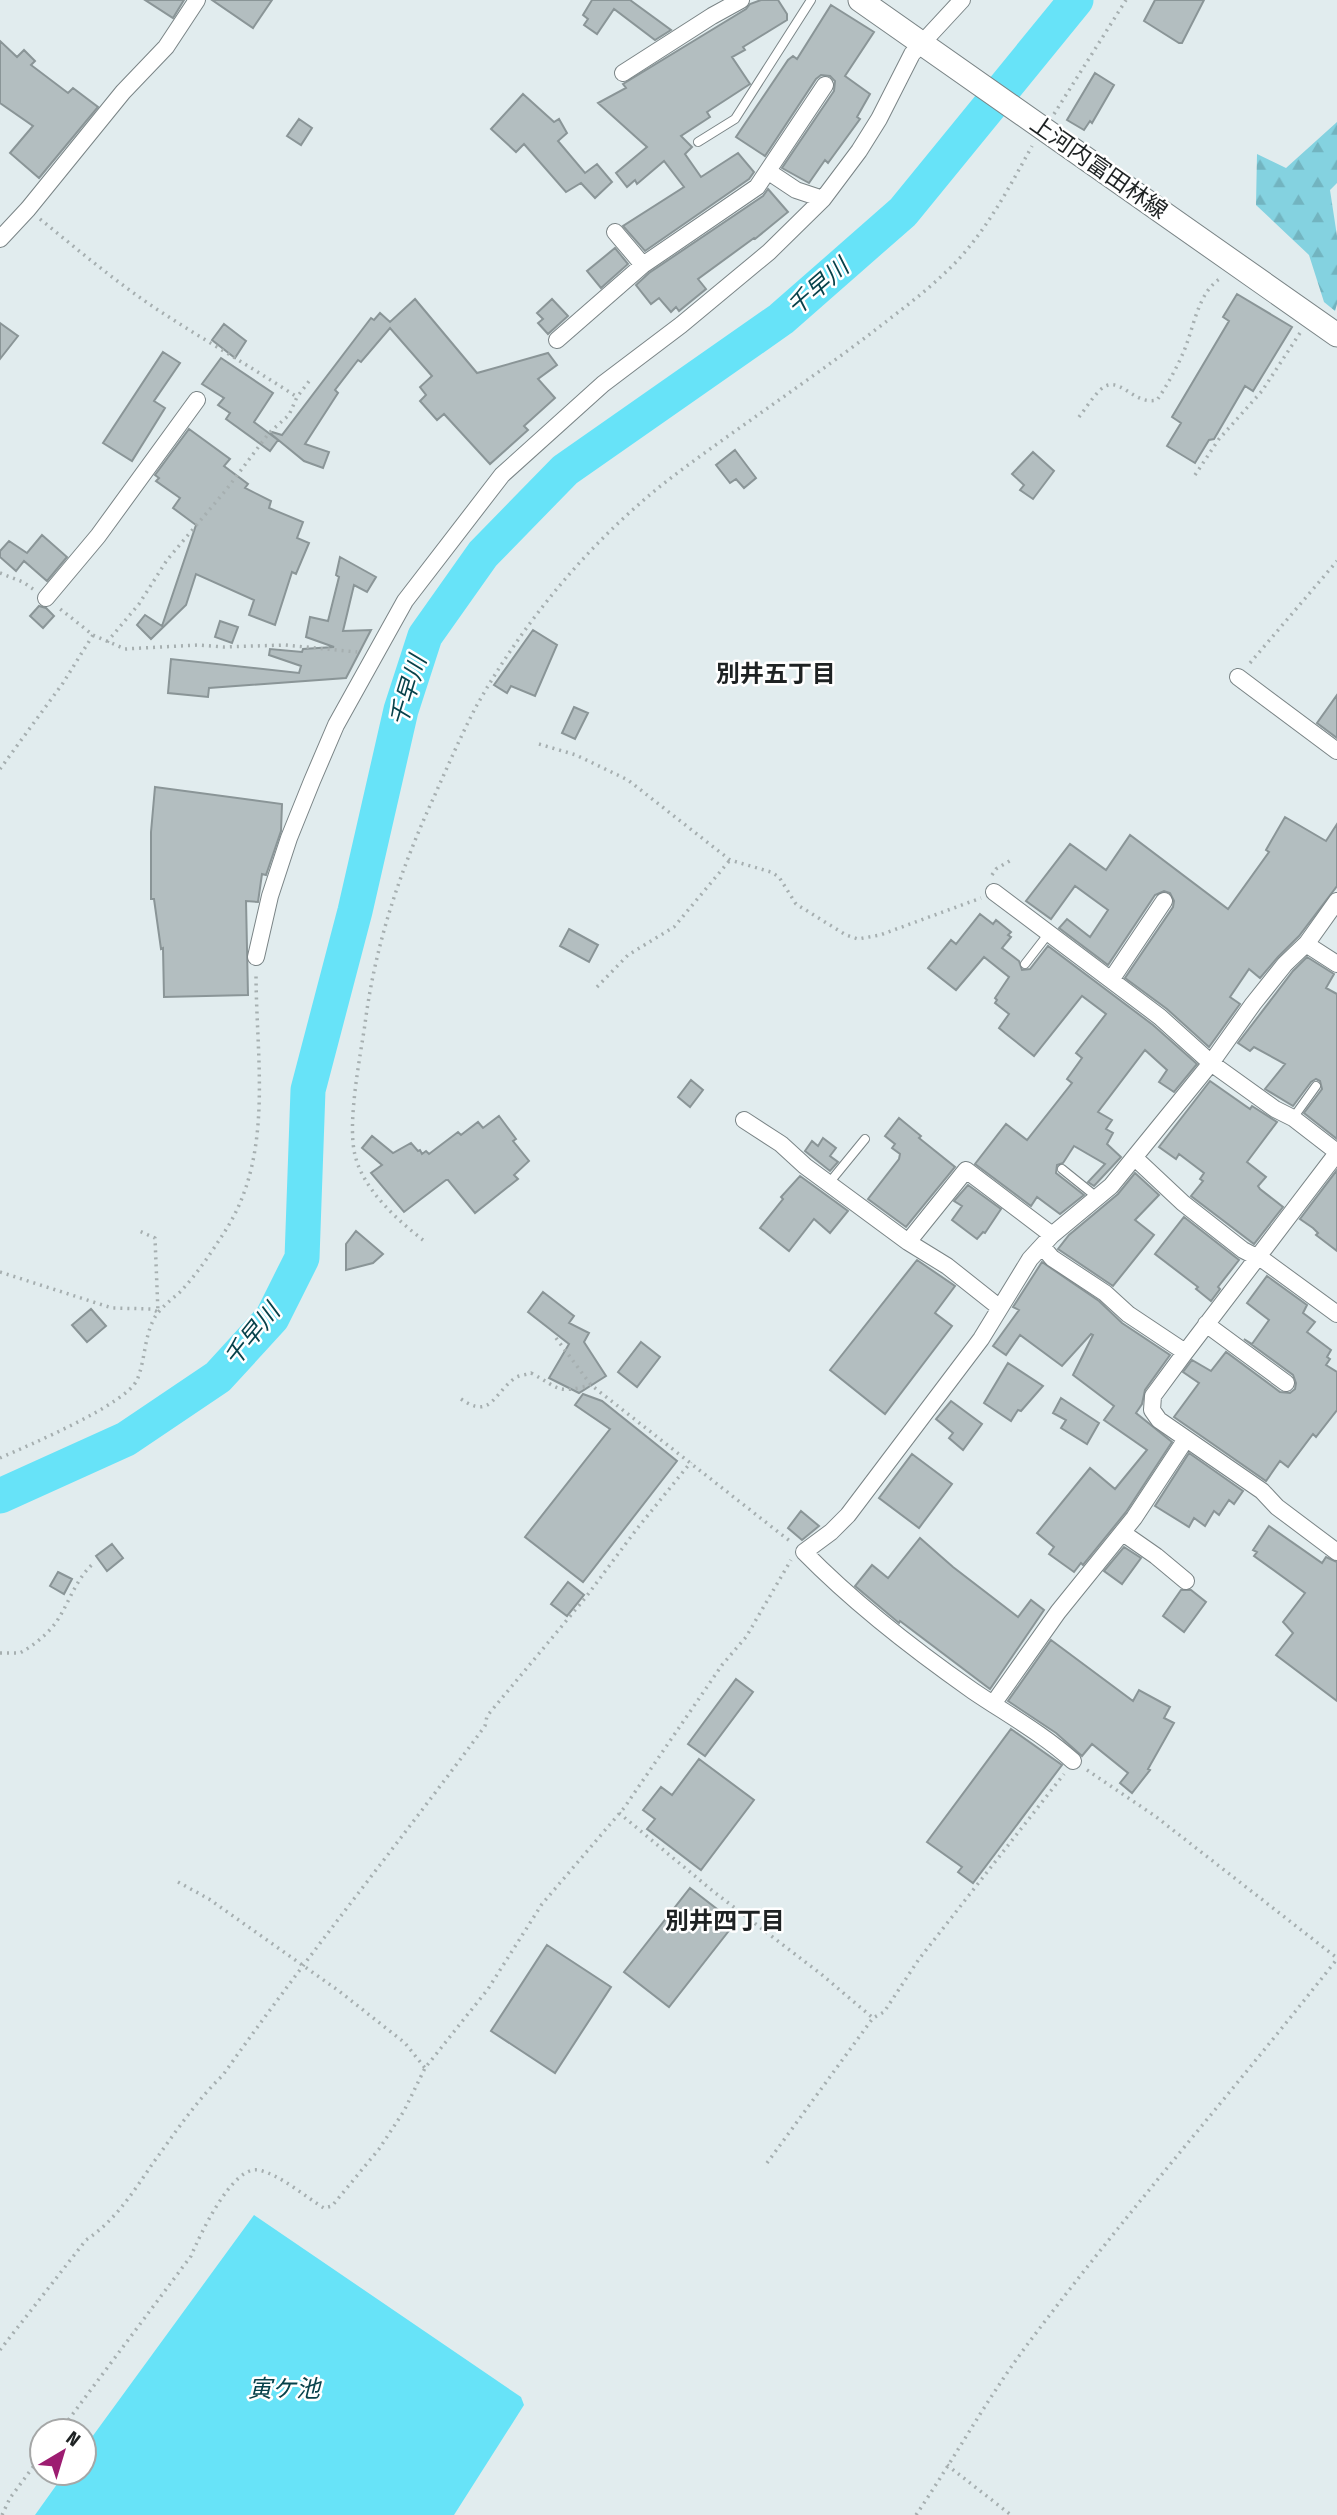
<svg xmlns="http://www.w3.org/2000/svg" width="1337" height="2515" font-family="'Fira Sans Condensed','Noto Sans JP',sans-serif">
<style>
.forest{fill:url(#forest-firs)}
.water{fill:#67e3f8}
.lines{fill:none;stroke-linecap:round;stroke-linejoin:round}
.river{stroke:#67e3f8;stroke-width:35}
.building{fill:#b3bec0;stroke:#8a9597;stroke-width:2}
.service-casing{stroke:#7a8486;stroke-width:10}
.minor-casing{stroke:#7a8486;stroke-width:18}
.secondary-casing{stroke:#7a8486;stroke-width:25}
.path{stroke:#a6afb0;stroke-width:3.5;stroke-dasharray:2 5;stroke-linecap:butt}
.service{stroke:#fff;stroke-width:8}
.minor{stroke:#fff;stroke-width:16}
.secondary{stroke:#fff;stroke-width:23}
.labels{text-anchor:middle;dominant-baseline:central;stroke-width:5;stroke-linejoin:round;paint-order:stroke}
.street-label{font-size:23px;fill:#1e2223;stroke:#fff}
.water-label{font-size:24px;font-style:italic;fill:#07424b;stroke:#fff}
.neighbourhood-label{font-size:24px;font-weight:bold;fill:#1e2223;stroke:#fff}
</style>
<defs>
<pattern id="forest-firs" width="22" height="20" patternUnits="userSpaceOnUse" patternTransform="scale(1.75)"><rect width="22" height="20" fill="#84d2e0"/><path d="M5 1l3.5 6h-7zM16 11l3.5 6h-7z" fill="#72b4c0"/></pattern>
</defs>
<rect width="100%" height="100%" fill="#e1ecee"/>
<path class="forest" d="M1337 122V183L1330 190 1337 236V304L1335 311 1324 302 1309 255 1256 205 1257 154 1286 168Z"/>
<path class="water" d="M254 2215 521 2397 524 2405 454 2515H35L65 2473H84V2448Z"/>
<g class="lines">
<path class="river" d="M0 1496 126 1439 218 1377 272 1318 302 1258 308 1090 355 911 401 710 425 636 483 554 565 470 781 319 903 212 1076 0"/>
</g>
<path class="building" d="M145 0H184L173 18Z
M212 0H272L253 28Z
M592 0H630L671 30 655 40 614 9 597 34 584 25 588 19 583 15Z
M761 0H778L787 14V20L743 47 745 50 732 57 750 84 707 112 710 117 681 136 692 147 685 154 701 177 738 153 754 172 749 179 645 251 623 226 684 187 664 161 637 184 635 180 627 187 616 173 647 147 598 103 626 88 623 84 746 9 750 4Z
M1155 0H1204L1182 43H1179L1144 21Z
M831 5 874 32 845 76 870 94 857 117 860 119 828 163 825 160 809 183 782 168 834 91 835 81 830 76 821 75 816 79 765 156 736 137 788 60 793 56 797 59Z
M0 41 17 57 24 50 35 61 31 65 68 93 73 88 98 107 39 178 10 153 33 126 0 103Z
M1095 73 1114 85 1092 123 1090 121 1084 130 1067 120Z
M523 94 554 122 559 119 567 133 558 141 585 173 597 164 612 182 595 198 581 183 566 192 524 144 516 152 491 129Z
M299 119 312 128 301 145 287 136Z
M768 189 788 212 755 239 754 238 698 279 706 289 679 311 676 307 671 312 659 298 651 304 636 285 649 273 763 196Z
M615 248 628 264 601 288 587 271Z
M1237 294 1292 327 1253 391 1245 386 1214 439 1209 440 1195 463 1167 446 1181 423 1172 417 1229 321 1223 317Z
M415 299 477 373 548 353 557 365 538 379 555 398 524 426 528 430 490 464 444 414 437 420 420 401 426 395 420 387 432 376 390 328 361 362 358 360 335 390 338 393 305 444 329 452 323 468 304 461 271 434 272 432 282 435 371 318 374 320 380 313 390 322Z
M552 299 568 316 548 334 538 323 543 319 537 313Z
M0 323 18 336 0 359Z
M224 324 246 341 235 358 212 340Z
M163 352 180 363 154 401 165 408 132 461 103 443Z
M221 358 273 393 254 422 278 440 270 451 226 419 230 413 218 405 224 398 202 384Z
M189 429 230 459 224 466 248 484 245 488 271 501 269 508 303 522 297 538 309 543 296 574 292 572 275 625 249 615 254 600 196 574 186 605 151 639 137 625 145 615 162 626 196 525 173 508 180 498 156 481 159 478 155 475Z
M735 450 756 478 744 488 736 479 730 483 716 465Z
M1033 452 1054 471 1033 499 1020 490 1024 485 1012 474Z
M42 535 67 557 47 581 24 561 16 571 0 557V551L9 541 27 553Z
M340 557 376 577 367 592 354 585 343 631 371 630 346 678 209 688 208 697 168 693 171 659 299 673 301 666 269 655 270 649 302 652 303 649 334 647 306 637 310 617 328 621 339 577 336 575Z
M39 606 46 608 54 616 43 628 30 616Z
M220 621 238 627 232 643 215 637Z
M533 630 557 645 535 696 511 686 507 693 494 685Z
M1337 695V738L1317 723Z
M574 707 588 713 575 739 562 733Z
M155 787 282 804 281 831 266 875 262 874 258 902 246 901 248 995 164 997 163 948 161 949 154 899H151V832Z
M1285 817 1326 841 1337 824V886L1299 936 1278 957 1260 978 1249 969 1230 997 1240 1004 1209 1047 1167 1009 1125 978 1173 907 1174 901 1170 893 1164 891 1155 895 1108 965 1059 928 1067 919 1090 937 1108 910 1075 886 1051 919 1026 901 1070 844 1106 870 1130 835 1228 909 1269 852 1266 850Z
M980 914 993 924 996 920 1011 932 1008 935 1011 937 1002 948 1019 961 1022 970 1030 969 1048 946 1153 1025 1197 1064 1174 1092 1159 1082 1167 1070 1145 1050 1098 1112 1112 1120 1106 1129 1113 1133 1107 1144 1121 1157 1094 1186 1088 1182 1105 1164 1074 1146 1063 1163 1057 1165 1056 1173 1084 1195 1060 1214 1037 1197 1031 1206 975 1164 1006 1124 1027 1140 1072 1083 1067 1079 1082 1058 1076 1053 1106 1014 1082 996 1034 1056 1005 1033 999 1028 1009 1014 995 1003 997 1000 995 998 1009 977 984 957 956 990 928 968 951 940 956 944Z
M569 929 598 945 589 962 560 946Z
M1307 957 1334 974 1326 988 1337 994V1139L1304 1113 1322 1089 1320 1081 1316 1079 1311 1082 1293 1106 1265 1089 1285 1064 1254 1047 1250 1051 1238 1043 1293 971Z
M691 1080 703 1090 690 1107 678 1097Z
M1210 1081 1250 1109 1252 1106 1277 1122 1247 1162 1266 1177 1258 1186 1260 1189 1283 1207 1254 1244 1191 1196 1203 1181 1200 1179 1204 1173 1179 1154 1176 1159 1159 1147Z
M499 1116 516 1139 513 1141 529 1161 514 1175 518 1179 475 1213 448 1180H446L404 1212 371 1173 382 1165 362 1148 372 1136 393 1153 411 1143 418 1151 420 1150 422 1154 426 1151 429 1154 458 1132 461 1135 478 1122 483 1128Z
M899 1118 921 1136 919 1138 955 1167 906 1227 868 1199 899 1159 900 1154 892 1148 895 1144 885 1136Z
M823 1138 836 1148 830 1156 838 1162 830 1171 805 1151 812 1141 818 1146Z
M1337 1170V1251L1316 1235 1318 1233 1313 1228 1300 1219Z
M1135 1173 1159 1195 1135 1220 1154 1235 1113 1286 1058 1249 1069 1235 1118 1194Z
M800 1176 848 1211 830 1233 814 1219 789 1251 760 1228 783 1199 781 1197Z
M968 1185 1001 1209 985 1233 983 1232 977 1239 952 1220 962 1206 954 1201Z
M1184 1217 1239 1260 1218 1287 1220 1289 1211 1301 1196 1289 1198 1287 1155 1254Z
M356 1231 383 1254 373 1263 346 1270V1244Z
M917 1260 955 1286 935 1313 952 1326 885 1414 830 1370Z
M1042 1262 1099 1301 1122 1323 1170 1355 1145 1390 1142 1404 1136 1413 1172 1442 1126 1512 1083 1565 1081 1563 1074 1572 1049 1554 1054 1547 1037 1533 1090 1468 1115 1489 1147 1450 1104 1420 1114 1406 1073 1375 1093 1335 1091 1334 1062 1366 1020 1335 1006 1355 993 1346 1019 1310 1013 1307Z
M1267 1276 1307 1305 1303 1313 1315 1322 1307 1332 1331 1350 1327 1357 1330 1359 1326 1365 1337 1372V1410L1316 1437 1313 1434 1288 1467 1280 1461 1266 1481 1174 1417 1199 1383 1183 1372 1192 1360 1211 1371 1226 1352 1280 1392 1290 1393 1295 1389 1296 1383 1293 1375 1244 1339 1252 1344 1269 1320 1247 1303Z
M543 1292 574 1316 569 1323 589 1333 584 1342 606 1376 579 1393 549 1378 569 1344 528 1312Z
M91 1309 106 1326 87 1342 72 1325Z
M641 1342 660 1357 637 1387 618 1372Z
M1008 1363 1043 1386 1021 1411 1018 1410 1011 1421 984 1403Z
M583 1394 602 1401 677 1461 583 1582 525 1537 610 1429 575 1405Z
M1061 1398 1099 1423 1087 1444 1061 1428 1066 1420 1053 1413Z
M951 1401 982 1424 963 1450 949 1438 953 1433 936 1419Z
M1189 1453 1243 1491 1234 1504 1229 1500 1219 1515 1214 1511 1205 1526 1194 1518 1189 1527 1155 1506Z
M912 1454 952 1484 919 1528 879 1498Z
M801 1511 819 1526 802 1540 788 1528Z
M1269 1526 1322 1563 1326 1557 1337 1562V1701L1276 1655 1293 1633 1283 1622 1305 1593 1254 1556 1257 1552 1253 1550Z
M920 1538 953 1567 1018 1617 1031 1600 1044 1610 990 1689 900 1621 899 1623 855 1586 872 1565 888 1578Z
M112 1544 123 1558 107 1571 96 1556Z
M1124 1547 1141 1558 1122 1584 1104 1571Z
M58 1572 72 1579 64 1594 50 1586Z
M568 1582 584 1595 567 1616 551 1604Z
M1181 1590H1191L1206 1602 1184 1632 1163 1616Z
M1051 1640 1133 1701 1139 1690 1170 1707 1164 1718 1174 1723 1148 1769 1150 1770 1132 1793 1120 1783 1128 1773 1092 1744 1082 1756 1056 1733 1008 1701Z
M736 1679 753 1692 705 1756 688 1744Z
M1011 1729 1062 1765 973 1883 958 1872 962 1867 927 1842Z
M699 1759 754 1800 701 1870 647 1829 655 1819 643 1810 661 1787 672 1795Z
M690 1888 735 1923 669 2007 624 1972Z
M547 1945 611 1987 555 2073 491 2031Z"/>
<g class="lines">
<g class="service-casing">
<path id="service" d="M698 142 735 119 811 0
M1025 964 1049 933
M1293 1118 1316 1086
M1062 1169 1098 1198
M829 1183 865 1139"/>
</g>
<g class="minor-casing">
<path id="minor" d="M623 73 712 16 741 0
M769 172 796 190 823 199
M615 232 643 265 757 187 825 85
M0 239 28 209 123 92 166 47 197 0
M557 340 643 265
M46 598 98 536 197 400
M1238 677 1337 751
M994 892 1160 1017 1211 1063 1275 1109 1293 1118 1337 1152
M1306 944 1337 964
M256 957 270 896 289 838 312 781 336 725 405 601 502 475 603 384 681 325 769 252 823 199 859 151 879 119 912 54 962 0
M1111 980 1164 901
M744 1120 781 1144 805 1166 908 1242 947 1266 1000 1308
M1337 1153 1184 1354 1153 1396 1152 1410 1159 1420 1262 1491 1277 1507 1337 1552
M1135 1158 1183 1203 1243 1250 1266 1262 1337 1314
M908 1242 966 1170 1052 1235
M1042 1246 1052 1258 1105 1293 1128 1314 1185 1352
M1206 1324 1286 1383
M1123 1533 1156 1556 1186 1581
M993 1704 1058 1612 1134 1518 1186 1439
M1073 1761C1043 1734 1007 1714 973 1691 913 1649 855 1604 804 1552L831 1532 848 1515 981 1339 1030 1259 1052 1235 1111 1186 1211 1063 1253 1004 1285 964 1307 943 1337 901"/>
</g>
<g class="secondary-casing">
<path id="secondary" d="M860 0 1337 335"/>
</g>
<path class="path" d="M1054 114 1126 0
M40 219C78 250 115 281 155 308 202 339 250 366 297 397
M1079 417C1086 408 1092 398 1100 390 1119 372 1133 406 1157 400 1167 386 1177 367 1184 351 1194 327 1198 292 1221 278
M1195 475 1219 439 1262 391 1300 333
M0 573 23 582 33 589
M93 635 125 649 198 645 224 647 285 645 357 652
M107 642 139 604 167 560 226 490 269 433 289 415 297 397 310 380
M1250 663 1337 561
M539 744 576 755 628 780 730 860 771 872 779 877 796 904 846 935 858 939 880 935 981 898
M0 769 63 683 93 635 59 608
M992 875 996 869 1011 860
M597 987 628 955 674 927 730 860
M423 1240C396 1219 363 1189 355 1155 347 1123 360 1058 365 1024 375 945 400 871 433 799 447 768 461 735 477 705 527 616 598 532 680 471 742 425 805 383 866 337 897 313 929 290 956 262 988 228 1010 186 1032 146
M0 1272 112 1308 151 1309 158 1312 155 1238 137 1230
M556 1338 591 1385 791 1542
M461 1399C491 1420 493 1394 515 1378 519 1375 526 1375 531 1373 561 1389 556 1394 591 1385
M0 1458C29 1445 125 1405 137 1380 146 1359 144 1332 157 1314 163 1306 172 1299 180 1292 198 1273 213 1250 227 1228 274 1152 256 1058 256 973
M0 1653H20C33 1646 48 1634 57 1621 70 1601 76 1578 95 1562
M1087 1770 1155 1816 1337 1958
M619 1813 714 1892 821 1974 873 2018
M178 1882 209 1899 339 1991 405 2043 425 2068
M767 2163 873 2018 884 2012 919 1959 1064 1774
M0 2350 86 2240C115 2221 134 2191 153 2163 175 2133 196 2101 223 2075 307 1956 399 1843 485 1726L487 1716 586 1597 636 1530 691 1462
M60 2431 191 2256C200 2235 232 2166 258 2170 278 2173 307 2198 324 2208L332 2206 379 2149 404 2111 425 2068 488 1989 542 1904 624 1808 722 1665 746 1637 791 1560
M947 2465 1011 2515
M2 2515 10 2498 42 2455
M916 2515C954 2459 986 2400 1027 2345 1126 2213 1235 2089 1337 1959"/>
<use href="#service" class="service"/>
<use href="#minor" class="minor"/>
<use href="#secondary" class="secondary"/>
</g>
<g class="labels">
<g class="street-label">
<text transform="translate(1099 167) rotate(35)">上河内富田林線</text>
</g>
<g class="water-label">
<text transform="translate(818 287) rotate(-41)">千早川</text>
<text transform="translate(408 691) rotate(-73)">千早川</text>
<text transform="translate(252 1335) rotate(-51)">千早川</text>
<text x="284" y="2389">寅ケ池</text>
</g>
<g class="neighbourhood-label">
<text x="776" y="674">別井五丁目</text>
<text x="725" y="1921">別井四丁目</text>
</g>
</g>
<g transform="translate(63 2452) rotate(38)"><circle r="33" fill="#ffffff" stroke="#a5a7a7" stroke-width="2"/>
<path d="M0-5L12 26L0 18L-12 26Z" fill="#9d1d71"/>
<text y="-10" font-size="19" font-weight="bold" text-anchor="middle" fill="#1e2223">N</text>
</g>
</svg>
